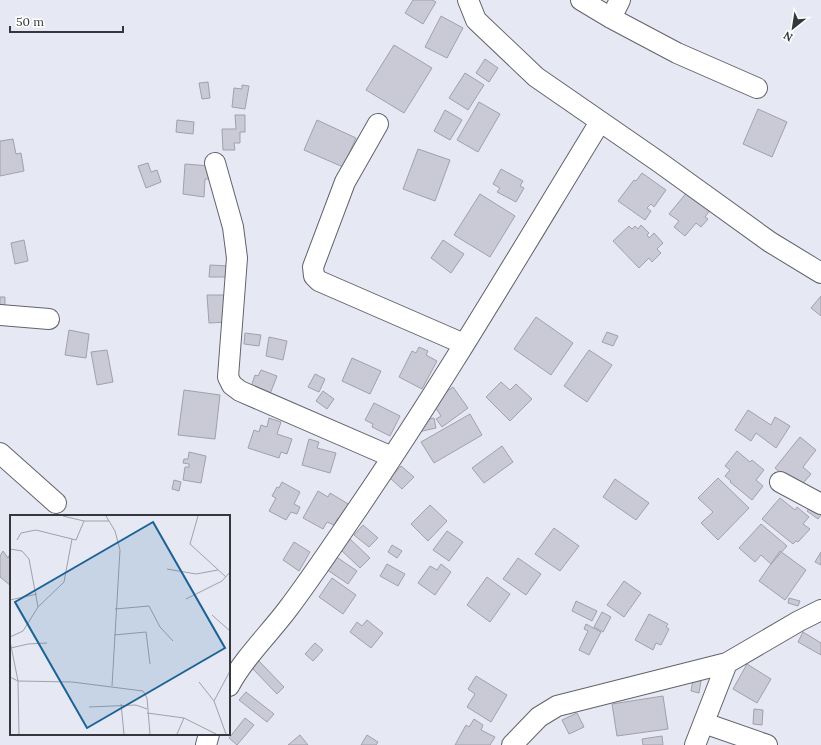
<svg xmlns="http://www.w3.org/2000/svg" width="821" height="745" font-family="Lora,serif">
<style>
.building{fill:#cacad6;stroke:#a1a1ac}
.lines{fill:none;stroke-linecap:round;stroke-linejoin:round}
.minor-casing{stroke:#61636d;stroke-width:22}
.minor{stroke:#fff;stroke-width:20}
.inset-road{fill:none;stroke:#a0a1aa;stroke-width:1}
.view{fill:#1c6296;fill-opacity:0.15;stroke:#1c6296;stroke-width:2}
.inset-edge{fill:none;stroke:#36373c;stroke-width:2}
</style>
<rect width="100%" height="100%" fill="#e6e8f4"/>
<path class="building" d="M413 0H432L436 2 423 24 405 13Z
M441 16 463 28 447 58 425 47Z
M394 45 432 68 404 113 366 90Z
M485 59 498 68 489 82 476 73Z
M465 73 484 85 468 110 449 98Z
M208 82 210 98 202 99 199 83Z
M242 85 249 86 245 109 232 107 234 88 242 89Z
M479 102 500 114 478 152 457 140Z
M758 109 787 122 772 157 743 144Z
M445 110 462 120 450 140 434 131Z
M235 115H245V132H240V143H234L235 150H223L222 129H236Z
M177 120 194 122 193 134 176 132Z
M317 120 356 138 343 167 304 150Z
M13 139 16 154 21 153 24 171 0 176V141Z
M418 149 450 160 435 201 403 189Z
M148 163 151 172 157 170 161 182 146 188 138 166Z
M185 164 210 166 209 179H205L204 197 183 194Z
M501 169 523 181 520 186 524 188 516 202 497 192 500 188 493 184Z
M642 173 666 190 654 207 651 204 647 208 651 211 645 220 618 201 634 180 636 181Z
M688 191 711 209 705 217 708 219 701 227 696 223 685 236 674 227 679 221 669 214Z
M480 194 515 216 490 257 454 235Z
M641 225 649 233 647 235 649 238 654 233 663 243 657 249 661 253 652 262 649 258 639 268 613 241 629 226 632 229 635 226 638 229Z
M24 240 28 261 15 264 11 243Z
M443 240 464 254 451 273 431 258Z
M210 265 229 266V277H209Z
M207 295H229L230 322 209 323Z
M821 296V316L811 308Z
M0 297H5V307H0Z
M536 317 573 343 551 375 514 349Z
M69 330 89 334 86 358 65 355Z
M607 332 618 336 613 346 602 342Z
M245 333 261 335 259 346 244 344Z
M269 337 287 341 283 360 266 356Z
M419 347 428 351 426 355 437 361 422 389 399 377 412 351 416 353Z
M107 350 113 382 97 385 91 352Z
M589 350 612 365 587 402 564 386Z
M352 358 381 371 370 394 342 381Z
M261 370 277 376 270 394 251 387 255 375 258 376Z
M315 374 325 379 319 392 308 387Z
M501 382 510 390 516 384 532 399 510 421 486 397Z
M453 387 468 408 442 427 436 419 441 416 432 402Z
M184 390 220 395 215 439 178 435Z
M323 391 334 399 327 409 316 401Z
M374 403 400 416 390 436 372 427 373 424 365 420Z
M748 410 771 425 775 417 790 426 776 448 756 433 751 441 735 430Z
M470 414 482 435 434 463 421 442Z
M269 418 281 422 277 434 292 439 287 454 281 452 279 458 248 448 254 430 259 432 261 425 267 427Z
M434 418 436 428 418 432 416 422Z
M800 437 816 450 803 467 811 474 799 488 775 468Z
M309 439 319 442 317 448 336 453 330 473 302 465Z
M502 446 513 462 484 483 472 468Z
M737 451 750 462 752 460 764 470 756 480 763 486 752 500 730 482 731 481 725 476 730 470 725 466Z
M189 452 206 456 201 483 183 480 185 467H189V464L183 463 184 459H188Z
M401 466 414 477 402 489 390 478Z
M718 478 749 508 718 540 701 523 713 512 698 498Z
M615 479 649 503 636 520 603 497Z
M174 480 181 482 179 491 172 489Z
M282 482 300 492 294 504 300 507 297 514 291 512 286 520 269 511 276 498 272 496 277 487 279 488Z
M318 491 328 497 330 493 350 505 342 520 338 518 334 525 327 522 323 529 303 518Z
M780 498 795 510 797 507 809 517 803 524 810 529 798 542 796 541 793 544 762 519Z
M812 504 821 510V515L818 519 807 511Z
M430 505 447 521 428 541 411 524Z
M761 524 787 546 771 564 761 555 755 562 739 548Z
M363 525 378 538 369 547 354 535Z
M554 528 579 546 560 571 535 554Z
M447 531 463 542 449 561 433 550Z
M350 539 370 558 360 568 340 549Z
M294 542 310 552 299 571 283 560Z
M392 545 402 551 397 558 388 552Z
M3 551 8 558 11 552V586L0 577V556Z
M780 551 806 570 785 600 759 581Z
M821 552V565L815 562Z
M335 556 357 571 348 584 326 569Z
M518 558 541 574 526 595 503 579Z
M387 564 405 574 398 586 380 576Z
M441 564 451 572 435 595 418 583 430 566 437 570Z
M487 577 510 594 490 622 467 605Z
M332 578 356 595 343 614 319 597Z
M624 581 641 593 624 617 607 605Z
M789 598 800 601 798 606 788 603Z
M576 601 597 611 592 621 572 611Z
M602 612 611 617 603 632 594 627Z
M649 614 668 624 666 627 669 629 661 645 656 643 653 650 635 640Z
M367 620 383 633 371 648 350 632 357 622 362 626Z
M586 624 601 632 589 655 579 650 588 631 584 629Z
M803 632 821 643V655L798 642Z
M315 643 323 650 313 661 305 654Z
M259 661 284 687 277 694 252 668Z
M747 664 771 679 757 703 733 689Z
M476 676 507 695 491 722 467 707 475 694 468 689Z
M693 680 701 681 699 693 691 691Z
M246 692 274 714 267 722 239 700Z
M663 696 668 729 617 736 612 704Z
M754 709 763 710 762 725 753 724Z
M577 713 584 727 569 734 562 720Z
M245 718 254 725 237 745 229 738Z
M474 719 483 725 481 730 495 737 490 745H455L466 725 469 727Z
M300 735 308 745H288Z
M367 735 378 742 376 745H361Z
M662 736 663 745H643L642 739Z"/>
<g class="lines">
<g class="minor-casing">
<path id="minor" d="M468 0 476 20 536 77 659 162 770 242 821 273
M581 0 611 18 677 53 757 88
M611 18 620 0
M378 124 345 182 313 267 314 276 319 281 464 344
M215 163 233 227 237 258 228 377 232 385 240 391 392 457
M0 315 49 319
M0 453 56 503
M780 482 821 504
M229 686C244 658 268 635 287 610 312 577 335 542 359 507 444 382 521 251 600 122
M704 723 767 745
M206 745 209 734
M512 745 539 717 557 706 727 663 799 621 821 610
M695 745 727 663"/>
</g>
<use href="#minor" class="minor"/>
</g>
<g transform="translate(10 515)">
<rect width="220" height="220" fill="#e6e8f4"/>
<path class="inset-road" d="M53 1 74 6H99M96 1 105 16 110 35 102 171M188 1 180 29 216 62M7 25 11 18 26 15 66 25 74 6M0 34 12 36 19 44 28 92M157 54 186 59 208 55M176 84 212 66 220 57M0 85 27 79M105 94 139 91 150 112 163 126M202 100 220 116M104 120 136 117 140 149M0 122 13 116 28 92 54 67 62 24M0 126 8 166 9 219M1 133 18 129 37 128M0 162 8 166 62 167 133 176 137 183 140 219M189 167 204 186 216 219M204 186 220 156M111 189 114 219M79 192 126 190 137 194M137 198 174 203 206 219M167 219 174 203"/>
<path class="view" d="M143 7 215 133 77 213 5 87Z"/>
<rect width="220" height="220" class="inset-edge"/>
</g>
<g transform="translate(793 28) rotate(210)" stroke="#ffffff" stroke-width="3" paint-order="stroke">
<path d="M0-3L7 15L0 10L-7 15Z" fill="#36373c"/>
<text y="-6" font-size="11" font-weight="bold" text-anchor="middle" fill="#36373c">N</text>
</g>
<path d="M10 26v6h113v-6" fill="none" stroke="#36373c" stroke-width="2"/>
<text x="16" y="26" font-size="12" fill="#36373c" stroke="#ffffff" stroke-width="3" paint-order="stroke">50 m</text>
</svg>
